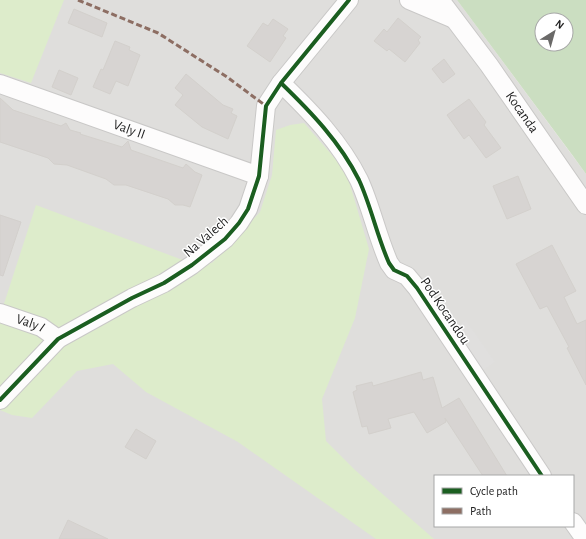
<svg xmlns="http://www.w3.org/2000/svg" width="586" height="539" font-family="'Alegreya Sans',sans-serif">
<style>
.residential{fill:#dfdedc;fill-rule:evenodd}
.grass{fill:#ddeccb}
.forest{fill:#cbdec1;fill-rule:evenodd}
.parking{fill:#e0dfde}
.building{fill:#d7d4d2;stroke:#d3d0cc}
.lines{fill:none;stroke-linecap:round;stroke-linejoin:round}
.minor-casing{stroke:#c9c8c7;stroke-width:20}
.minor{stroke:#fdfcfc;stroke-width:18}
.quiet{stroke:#8d6e63;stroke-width:3;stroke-dasharray:6 3;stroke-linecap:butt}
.cycleway-casing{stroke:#fff;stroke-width:6}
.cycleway{stroke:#1b5e20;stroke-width:4}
.labels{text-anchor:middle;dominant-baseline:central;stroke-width:3;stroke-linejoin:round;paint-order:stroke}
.street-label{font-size:14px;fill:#222;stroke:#fff}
</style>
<rect width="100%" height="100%" fill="#f0eeeb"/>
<path class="residential" d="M0 0H457L586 174V539H0ZM435 476H573V526H435Z"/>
<path class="grass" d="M0 0H64L31 83 0 73Z
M304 123 346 171 369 249 355 318 322 399 326 441 355 470 434 539H376L238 442 146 392 113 364 77 371 32 418 12 415 0 410V316L36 205 180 259 212 263 260 212 272 175 276 130 290 125Z"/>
<path class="forest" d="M457 0H586V174L573 156ZM542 20H566V44H542Z"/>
<path class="parking" d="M466 320 495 362 482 371 454 328Z"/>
<path class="building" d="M74 9 107 23 102 37 68 23Z
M398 18 421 37 418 40 420 43 405 62 389 49 387 51 374 41 384 29 387 32Z
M273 19 288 29 283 36 286 38 270 62 247 46 263 23 268 26Z
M115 41 130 47 129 50 140 55 128 86 116 81 110 94 93 87 101 69 103 70Z
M444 59 455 74 443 83 432 69Z
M59 70 78 78 71 95 52 87Z
M186 74 223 105 233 109 231 113 237 116 228 139 202 127 175 105 183 95 175 88Z
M0 98 13 110 61 126 66 123 70 130 81 133 80 134 122 147 128 141 131 150 183 168 186 164 195 172 202 175 190 207 183 205H175L168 199 126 185H114L106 179 67 165 54 164 48 158 0 142Z
M469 99 486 122 484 125 501 148 486 158 469 135 464 139 447 115Z
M518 176 531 209 507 219 493 186Z
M0 215 21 222 3 276 0 275Z
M552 245 576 291 564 297 577 324 586 320V385L567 348 569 347 547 306 540 309 516 264Z
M421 372 423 380 433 377 442 408 459 398 507 476H483L445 418 446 422 427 433 414 412 388 419 391 428 369 434 367 426 362 427 353 392 357 390 356 386 372 382 373 386Z
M136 429 156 441 146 459 125 447Z
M68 520 108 539H59Z"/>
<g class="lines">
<g class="minor-casing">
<g id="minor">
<path d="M409 0 454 19"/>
<path id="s1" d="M440 0 489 65 586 205"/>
<path d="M281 83C311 112 340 142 359 180 371 206 377 236 389 263L394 270 407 276 417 288 542 476"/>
<path id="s2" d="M0 84 259 176"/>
<path id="s3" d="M0 313 41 327 58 339"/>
<path d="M0 400 58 339 132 298 164 283 192 265 225 239 239 223 248 209 259 176 266 106 281 83 349 0"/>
<path d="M573 522 585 539"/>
</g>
</g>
<use href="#minor" class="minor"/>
<path class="quiet" d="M78 0 158 33 227 77 266 106"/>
<g class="cycleway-casing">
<path id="cycleway" d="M281 83C311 112 340 142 359 180 371 206 377 236 389 263L394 270 407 276 417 288 542 476
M0 400 58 339 132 298 164 283 192 265 225 239 239 223 248 209 259 176 266 106 281 83 349 0"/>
</g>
<use href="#cycleway" class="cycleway"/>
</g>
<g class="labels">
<g class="street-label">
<text stroke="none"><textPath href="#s1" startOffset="139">Kocanda</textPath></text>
<text stroke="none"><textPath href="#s2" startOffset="137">Valy II</textPath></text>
<text transform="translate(206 237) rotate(-41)">Na Valech</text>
<text transform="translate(445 311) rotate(56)">Pod Kocandou</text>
<text stroke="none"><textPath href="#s3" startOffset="32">Valy I</textPath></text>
</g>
</g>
<rect x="434" y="475" width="140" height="52" fill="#ffffff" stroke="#a7a7a7"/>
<rect x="442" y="488" width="20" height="6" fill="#1b5e20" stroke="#a7a7a7"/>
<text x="470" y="495" font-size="12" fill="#222222">Cycle path</text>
<rect x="442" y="508" width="20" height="6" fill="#8d6e63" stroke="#a7a7a7"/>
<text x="470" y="515" font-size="12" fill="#222222">Path</text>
<g transform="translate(554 32) rotate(37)"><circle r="19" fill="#ffffff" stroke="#a7a7a7"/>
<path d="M0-3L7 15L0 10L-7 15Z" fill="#6a6968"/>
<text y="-6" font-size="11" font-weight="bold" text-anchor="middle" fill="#222222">N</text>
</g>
</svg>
